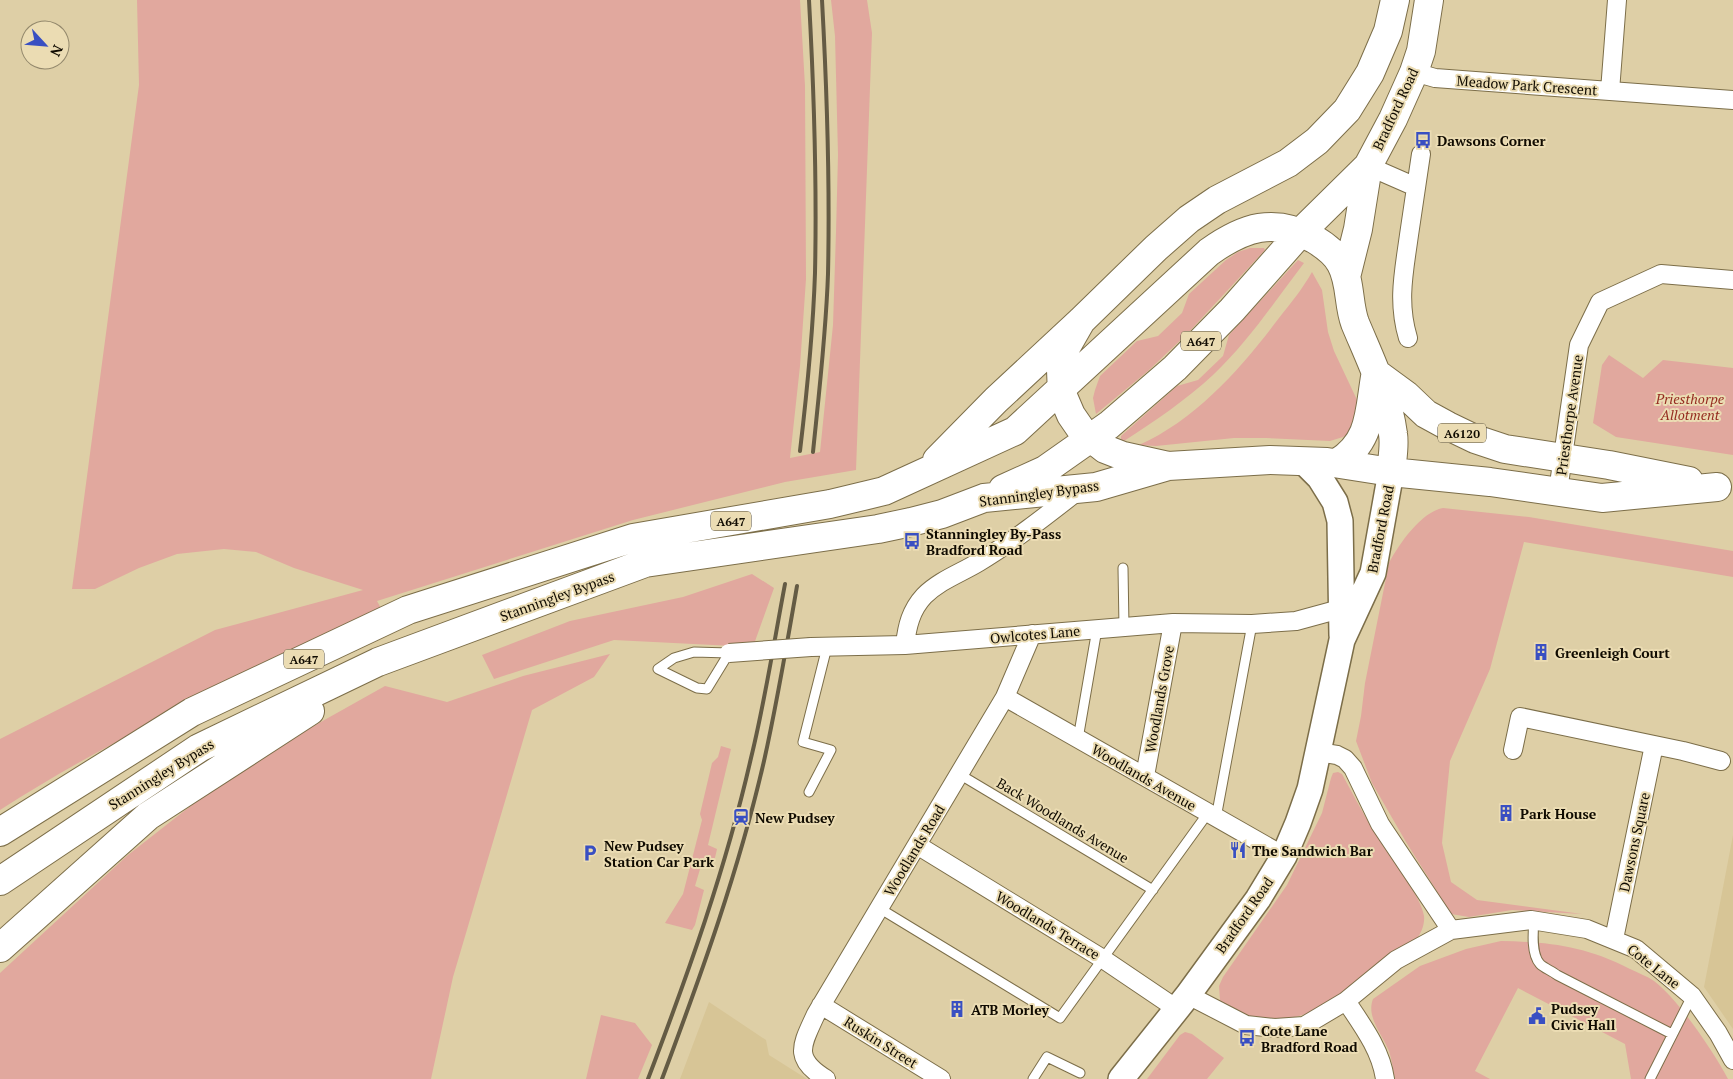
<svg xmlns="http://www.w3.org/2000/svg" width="1733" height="1079" font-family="'PT Serif',serif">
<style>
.built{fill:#d7c596}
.green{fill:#e1a89e}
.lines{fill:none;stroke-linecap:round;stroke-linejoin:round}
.lane-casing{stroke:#7c6e49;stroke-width:11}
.street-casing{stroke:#7c6e49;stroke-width:20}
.secondary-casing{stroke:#7c6e49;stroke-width:28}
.highway-casing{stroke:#7c6e49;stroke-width:30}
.lane{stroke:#fff;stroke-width:9}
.street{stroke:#fff;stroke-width:18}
.secondary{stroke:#fff;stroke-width:25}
.highway{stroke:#fff;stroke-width:28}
.rail{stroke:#645b44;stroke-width:4}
.street-bridge-casing{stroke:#7c6e49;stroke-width:20;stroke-linecap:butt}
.street-bridge{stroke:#fff;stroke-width:18}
.labels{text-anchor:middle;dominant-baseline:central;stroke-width:4;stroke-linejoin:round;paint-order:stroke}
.shield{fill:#ebdcb3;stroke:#524a36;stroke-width:1}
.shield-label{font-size:12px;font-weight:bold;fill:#100b01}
.street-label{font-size:14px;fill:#100b01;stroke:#ebdcb3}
.poi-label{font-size:14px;font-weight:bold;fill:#100b01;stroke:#ebdcb3;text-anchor:start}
.park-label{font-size:14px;font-style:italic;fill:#952c20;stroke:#ebdcb3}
</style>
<rect width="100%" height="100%" fill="#decfa6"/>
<path class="built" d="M1733 835V1029L1704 987Z
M709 1002 766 1040 769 1055 807 1079H680Z"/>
<path class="green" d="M137 0H800L805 86 806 279 800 366 790 458 820 452 833 325 836 232 838 155 835 36 831 0H867L872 33 856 470 785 482 633 520 377 601 383 612C253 674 121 732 0 810V739L215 630 363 590 294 568 256 552 224 549 177 554 139 568 95 589H72L139 85Z
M1250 248H1264L1265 250 1187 334 1148 371 1096 414 1093 398 1095 390 1100 376 1137 341 1158 336 1182 313 1189 294 1226 260 1238 252Z
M1298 260 1304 263C1275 301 1248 342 1213 375 1186 400 1155 421 1124 441L1121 440V436L1177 386 1198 380 1223 356 1229 335Z
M1312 272 1322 290 1328 332 1334 351 1358 402V415L1349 433 1343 437 1330 441 1266 438H1234L1156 446 1139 445C1197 419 1242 367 1279 318 1291 303 1303 288 1312 272Z
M1609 355 1643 378 1663 360 1733 368V455L1616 437 1593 423 1602 365Z
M1443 508 1529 517 1733 551V577L1524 542 1490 669 1450 761 1442 843 1451 882 1477 900 1582 914 1512 910 1469 917 1451 914 1406 842 1372 783 1356 741 1361 716 1365 683 1389 563C1399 544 1421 512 1443 508Z
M752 574 774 588 753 647 614 640 494 679 482 655 570 621 683 597Z
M610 654 594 677 532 710 453 977 431 1079H0V973L128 855 239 768 385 686 447 702 523 676Z
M721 746 731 749 708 845 717 849 714 862 703 859 695 886 704 890 695 925 692 930 665 923 683 894 702 820 700 814 712 763 718 757Z
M1338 772 1342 774C1355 798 1367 821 1382 844 1393 862 1421 896 1424 916 1425 924 1421 934 1416 940 1409 948 1396 952 1387 958 1365 973 1330 1006 1306 1014 1276 1024 1244 1020 1220 1000L1219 986 1223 977 1287 885 1322 813 1331 778 1333 773Z
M1501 941C1550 942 1585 946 1630 969 1638 973 1647 976 1654 981 1679 1000 1713 1051 1728 1079H1631L1625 1044 1518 988 1475 1071 1490 1079H1395C1393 1070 1392 1060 1389 1051 1382 1034 1366 1017 1373 999L1420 966 1466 949Z
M601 1015 635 1023 652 1045 638 1079H586Z
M1185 1032 1192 1034 1224 1058 1207 1079H1147L1180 1035Z"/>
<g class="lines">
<g class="lane-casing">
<path id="lane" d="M1123 568 1124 627
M694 652 729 653 707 689 697 688 658 669 674 658Z
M1078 739 1097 629
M959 774 1153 890
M809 792 831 750 803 742 827 647
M1216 818 1252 624
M879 908 1060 1018 1208 813
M1534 920C1533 932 1531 954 1540 964 1544 968 1552 971 1557 975L1672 1034
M1033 1079 1047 1057 1080 1073
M1650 1079 1692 996"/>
</g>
<g class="street-casing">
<path id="street" d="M1414 72 1435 78 1610 91 1617 0
M1610 91 1733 100
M1368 166 1416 187
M1408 338C1397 301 1404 272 1409 235 1413 208 1417 181 1421 154
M1558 491 1579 345 1600 302 1661 274 1733 280
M905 645C907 626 911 610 924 596 940 580 961 573 979 562 1014 541 1047 515 1079 490
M811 647 905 645 1173 623 1252 624 1296 621 1340 609
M1005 697 1284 856
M1513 750 1520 717 1683 751 1721 761
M1318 752 1337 755 1345 759 1353 768 1380 824 1451 930
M1145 776 1173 623
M917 845 1103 959 1177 1009
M1614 939 1654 745
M1188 995 1246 1025 1275 1028 1304 1026 1346 1001 1396 960 1451 930 1531 920 1587 929 1636 949 1692 996 1718 1033 1733 1060
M1346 1001C1362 1025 1381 1050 1385 1079
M821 1005 941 1079
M826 1079C792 1058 802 1045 816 1014L1005 697 1032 634"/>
</g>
<g class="secondary-casing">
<path id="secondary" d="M1303 461 1320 478 1335 502 1340 521 1342 635
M1121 1079 1188 995 1258 899 1284 856 1298 823 1310 789 1342 640 1373 573 1391 472"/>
</g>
<g class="highway-casing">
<path id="highway" d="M1346 277 1358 229 1368 166
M1081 321 1065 349 1061 370 1062 394 1071 415 1082 431 1105 449 1123 456 1168 466 1270 460 1327 462 1391 472 1490 482 1602 498 1717 487
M1376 373 1406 395 1426 414 1448 426 1475 439 1505 449 1609 465 1689 481
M937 460 996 400 1081 321 1156 248 1189 219 1217 200 1288 163 1317 141 1347 110 1370 73 1388 31 1395 0
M1337 463C1371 442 1369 413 1375 377
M1003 489 1045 470 1109 425 1175 368 1232 310 1301 232 1368 166 1393 119 1414 72 1421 51 1429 0
M0 832 192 712 408 610 633 538 830 504 884 491 1015 431 1209 252C1244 227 1274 217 1314 239 1324 245 1336 254 1341 264 1351 282 1348 304 1355 323 1370 359 1388 395 1393 434 1395 446 1392 460 1391 472
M0 881 199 748 378 662 645 563 878 529 911 522 942 514 984 498 1096 487 1168 466
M0 948 148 816 310 711"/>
</g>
<use href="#lane" class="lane"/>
<use href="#street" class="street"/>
<use href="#secondary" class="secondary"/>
<use href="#highway" class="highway"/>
<path class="rail" d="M800 451C807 392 813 333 815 273 817 182 814 91 809 0
M813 452C819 393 826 334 828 274 830 183 827 91 822 0
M648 1079C688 974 726 868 751 758 765 701 774 642 785 584
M662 1079C701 975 739 870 764 761 777 703 787 644 797 586"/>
<g class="street-bridge-casing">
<path id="street-bridge" d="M729 653 811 647"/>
</g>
<use href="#street-bridge" class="street-bridge"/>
</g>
<defs>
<g id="bus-bare" transform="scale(1.35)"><path d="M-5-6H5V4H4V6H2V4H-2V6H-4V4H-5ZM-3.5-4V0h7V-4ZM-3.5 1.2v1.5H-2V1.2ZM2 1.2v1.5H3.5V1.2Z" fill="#394fc2" stroke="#ebdcb3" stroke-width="2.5" paint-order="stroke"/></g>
<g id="building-bare" transform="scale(1.35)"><path d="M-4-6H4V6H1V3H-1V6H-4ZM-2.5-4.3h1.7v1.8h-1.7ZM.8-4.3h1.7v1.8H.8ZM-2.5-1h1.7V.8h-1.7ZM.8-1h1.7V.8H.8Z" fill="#394fc2" stroke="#ebdcb3" stroke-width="2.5" paint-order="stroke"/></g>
<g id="station-bare" transform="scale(1.35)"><path d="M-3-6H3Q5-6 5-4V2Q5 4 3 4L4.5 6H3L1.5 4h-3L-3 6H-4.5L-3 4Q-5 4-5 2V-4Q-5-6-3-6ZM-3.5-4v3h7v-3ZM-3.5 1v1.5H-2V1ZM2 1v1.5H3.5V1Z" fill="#394fc2" stroke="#ebdcb3" stroke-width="2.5" paint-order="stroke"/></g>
<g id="restaurant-bare" transform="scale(1.35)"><path d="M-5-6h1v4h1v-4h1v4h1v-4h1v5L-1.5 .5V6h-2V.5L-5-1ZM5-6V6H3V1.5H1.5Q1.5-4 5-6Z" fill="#394fc2" stroke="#ebdcb3" stroke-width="2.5" paint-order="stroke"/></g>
<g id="parking-bare" transform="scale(1.35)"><path d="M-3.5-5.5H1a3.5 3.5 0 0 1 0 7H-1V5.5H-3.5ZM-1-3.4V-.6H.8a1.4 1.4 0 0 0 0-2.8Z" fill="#394fc2" stroke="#ebdcb3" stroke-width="2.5" paint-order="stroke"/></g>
<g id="civic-bare" transform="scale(1.35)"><path d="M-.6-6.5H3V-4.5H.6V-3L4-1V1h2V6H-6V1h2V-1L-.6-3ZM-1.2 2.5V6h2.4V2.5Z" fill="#394fc2" stroke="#ebdcb3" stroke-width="2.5" paint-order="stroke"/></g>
</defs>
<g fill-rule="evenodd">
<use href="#bus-bare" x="1423" y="140"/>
<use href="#bus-bare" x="912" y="541"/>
<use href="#building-bare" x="1541" y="652"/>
<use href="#building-bare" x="1506" y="813"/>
<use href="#station-bare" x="741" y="817"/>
<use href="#restaurant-bare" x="1238" y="850"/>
<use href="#parking-bare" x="590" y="853"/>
<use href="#building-bare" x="957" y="1009"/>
<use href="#civic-bare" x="1537" y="1016"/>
<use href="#bus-bare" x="1247" y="1038"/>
</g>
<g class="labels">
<g class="shield">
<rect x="1181" y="331.5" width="40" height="19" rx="4"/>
<rect x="1438" y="423.5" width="48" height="19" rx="4"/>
<rect x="711" y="511.5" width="40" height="19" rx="4"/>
<rect x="284" y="649.5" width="40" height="19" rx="4"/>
</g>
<g class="shield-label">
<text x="1201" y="341">A647</text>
<text x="1462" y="433">A6120</text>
<text x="731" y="521">A647</text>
<text x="304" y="659">A647</text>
</g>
<g class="street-label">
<text transform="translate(1527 85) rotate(4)">Meadow Park Crescent</text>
<text transform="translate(1395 109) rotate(-65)">Bradford Road</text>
<text transform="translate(1569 415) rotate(-82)">Priesthorpe Avenue</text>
<text transform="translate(1039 493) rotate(-8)">Stanningley Bypass</text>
<text transform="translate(1380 529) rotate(-79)">Bradford Road</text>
<text transform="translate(557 596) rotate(-20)">Stanningley Bypass</text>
<text transform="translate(1035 634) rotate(-5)">Owlcotes Lane</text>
<text transform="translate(1159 699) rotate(-80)">Woodlands Grove</text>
<text transform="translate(161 774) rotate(-32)">Stanningley Bypass</text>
<text transform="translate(1144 777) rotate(30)">Woodlands Avenue</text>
<text transform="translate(1063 820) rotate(31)">Back Woodlands Avenue</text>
<text transform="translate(1634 842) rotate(-78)">Dawsons Square</text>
<text transform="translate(914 850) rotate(-59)">Woodlands Road</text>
<text transform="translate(1244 915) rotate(-55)">Bradford Road</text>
<text transform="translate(1048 925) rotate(31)">Woodlands Terrace</text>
<text transform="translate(1654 966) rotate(38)">Cote Lane</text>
<text transform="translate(881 1042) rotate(32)">Ruskin Street</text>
</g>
<g class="poi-label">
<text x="1437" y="140">Dawsons Corner</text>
<text x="926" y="533">Stanningley By-Pass<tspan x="926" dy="16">Bradford Road</tspan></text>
<text x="1555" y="652">Greenleigh Court</text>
<text x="1520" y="813">Park House</text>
<text x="755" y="817">New Pudsey</text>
<text x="604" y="845">New Pudsey<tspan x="604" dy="16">Station Car Park</tspan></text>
<text x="1252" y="850">The Sandwich Bar</text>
<text x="1551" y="1008">Pudsey<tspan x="1551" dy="16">Civic Hall</tspan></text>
<text x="971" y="1009">ATB Morley</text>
<text x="1261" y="1030">Cote Lane<tspan x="1261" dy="16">Bradford Road</tspan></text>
</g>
<g class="park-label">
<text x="1690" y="398">Priesthorpe<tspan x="1690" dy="16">Allotment</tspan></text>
</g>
</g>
<g transform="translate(45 45) rotate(116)"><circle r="24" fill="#ebdcb3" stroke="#93886c"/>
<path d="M0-4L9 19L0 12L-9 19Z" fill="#394fc2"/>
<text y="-8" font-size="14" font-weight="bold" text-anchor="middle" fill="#100b01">N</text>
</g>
</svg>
